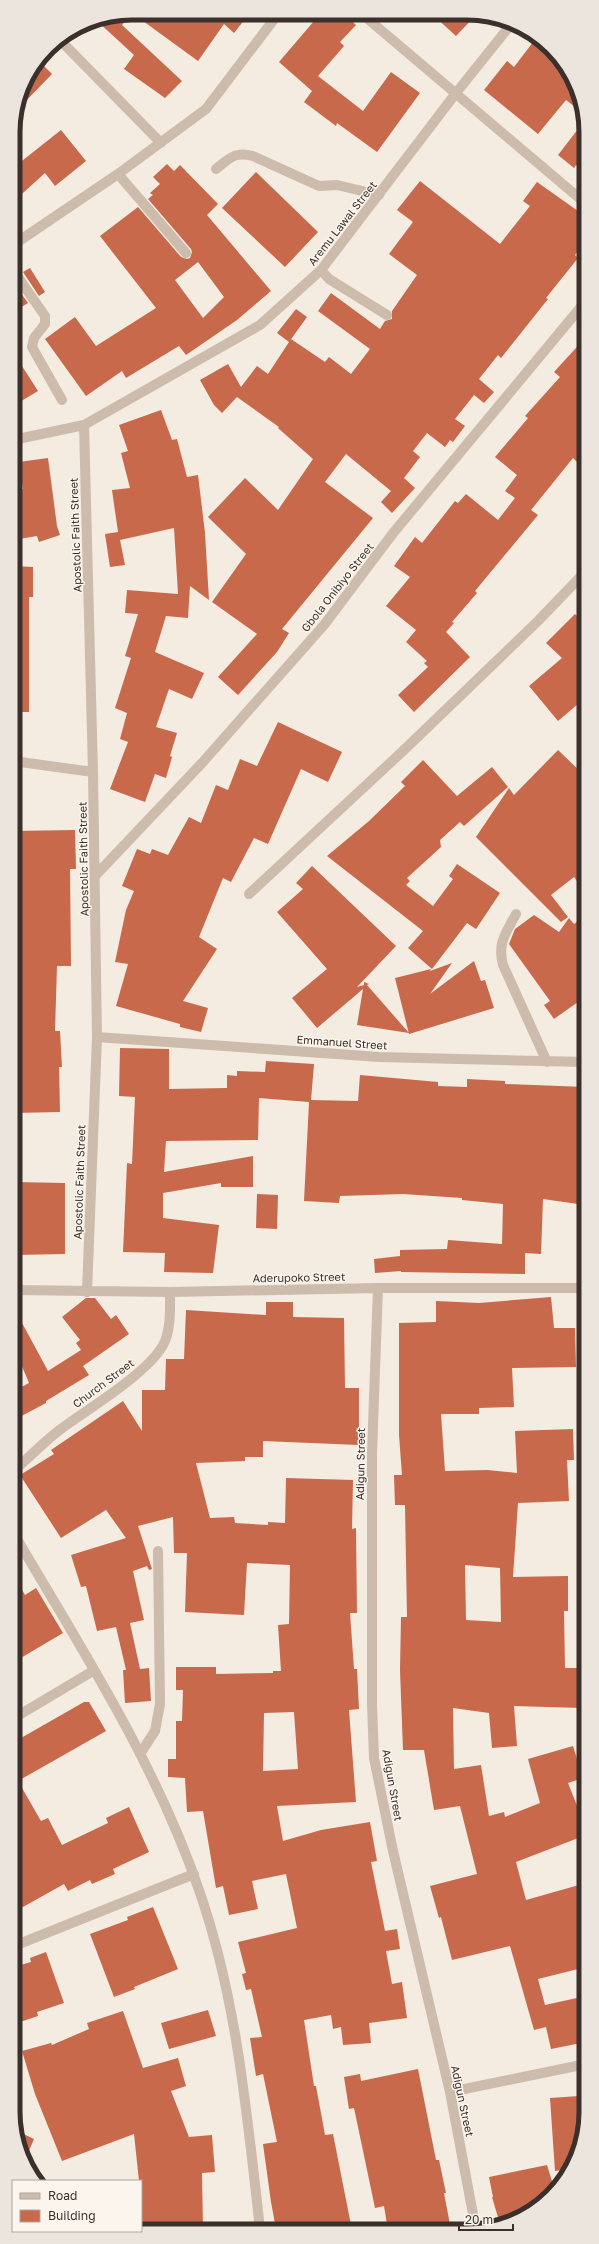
<svg xmlns="http://www.w3.org/2000/svg" width="599" height="2244" font-family="'Golos Text',sans-serif">
<style>
.building{fill:#c8694b;fill-rule:evenodd}
.lines{fill:none;stroke-linecap:round;stroke-linejoin:round}
.minor{stroke:#cdbbac;stroke-width:10}
.labels{text-anchor:middle;dominant-baseline:central;stroke-width:3;stroke-linejoin:round;paint-order:stroke}
.street-label{font-size:11px;fill:#3b302b;stroke:#fbf5ee}
.rim{fill:none;stroke:#3b302b;stroke-width:5}
</style>
<rect width="100%" height="100%" fill="#f4ebe1"/>
<path class="building" d="M132 13H203L249 14 234 33 224 24 198 61Z
M132 13 122 25 182 81 165 98 124 69 134 55 96 20Z
M320 14H344L356 25 340 42 344 46 318 76 363 111 391 72 420 93 377 152 337 123 336 126 304 102 312 91 279 62Z
M433 15H476L456 36Z
M537 37 551 48 574 79 584 114 566 100 538 134 484 90 507 61 514 67Z
M39 61 52 74 17 110 22 86Z
M585 120V172L576 165 574 168 558 155Z
M61 130 86 161 55 186 45 173 13 202V168Z
M167 164 174 171 180 165 218 204 207 215 271 291 237 320 186 355 179 346 126 378 122 371 86 396 45 339 75 317 96 346 156 308 100 236 138 207 181 257 187 259 190 258 192 252 191 249 148 199 153 195 150 193 160 184 153 177ZM198 262 224 297 203 318 175 280Z
M256 172 318 232 285 267 222 208Z
M420 181 500 244 530 206 523 201 537 182 585 216V242L575 255 578 258 546 298 548 299 501 358 498 355 479 379 494 392 484 403 474 395 455 419 465 426 453 442 450 440 445 447 427 433 413 451 420 457 404 478 415 488 392 513 381 502 391 491 346 454 325 482 373 518 282 629 289 633 277 652 238 695 218 677 257 634 212 602 246 554 208 517 245 478 278 510 313 459 278 428 279 427 237 397 222 413 214 405 200 380 228 364 241 387 257 366 268 374 291 339 325 362 329 357 351 374 370 349 318 311 331 293 380 329 385 321 392 319V311L417 275 389 254 413 222 397 210Z
M30 268 45 292 39 296 23 272Z
M13 282 28 303 13 312Z
M296 309 307 317 289 342 277 333Z
M585 338V455L578 463 573 458 531 510 538 515 475 591 477 593 452 622 454 623 446 632 470 657 414 712 398 695 428 667 424 663 427 661 406 642 416 630 386 606 410 577 394 566 415 537 422 543 455 501 458 503 466 494 498 520 515 498 505 491 517 475 495 457 528 418 525 416 560 377 554 372Z
M13 352 38 391 13 406Z
M161 410 172 440 177 439 187 477 198 475 205 533 209 600 190 586 188 618 166 616 155 652 204 673 192 699 169 689 156 727 177 733 170 756 172 757 166 778 155 774 145 802 110 789 128 742 120 739 127 713 115 708 131 658 125 656 138 614 125 613 127 590 178 594 174 528 120 540 125 565 110 567 105 534 118 532 112 490 130 488 121 453 128 451 119 425Z
M48 458 57 526 60 535 39 542 37 536 13 540V491L23 489 19 462Z
M13 566 33 567V597H29V712H13Z
M575 614 585 623V698L558 721 529 686 562 658 546 643Z
M278 722 342 752 328 782 301 769 268 844 254 838 231 882 223 878 199 937 217 949 183 1001 208 1008 201 1032 180 1027V1024L116 1006 128 964 115 962 126 910 134 891 122 886 137 849 150 854 152 849 168 855 189 817 201 823 216 785 228 790 240 759 257 766Z
M558 750 585 776V893L574 877 551 895 568 917 561 922 476 837 509 788 514 795Z
M423 760 457 796 492 767 508 787 464 826 460 822 440 840 441 847 407 878 410 881 406 885 433 906 453 879 449 876 457 864 500 893 476 929 467 923 432 969 408 948 423 931 327 856 369 821 405 786 401 782Z
M75 830 76 869H70L71 966H57L55 1031H60L62 1067H59L60 1112 14 1113V831Z
M312 866 396 946 357 987 364 985V982L369 984 367 985 409 1033 357 1025 363 989 317 1028 292 998 327 969 277 912 303 889 296 883Z
M534 915 559 932 569 918 574 924 585 916V997L554 1019 544 1005 550 1001 509 944 515 929Z
M474 961 481 981 485 980 494 1008 409 1034 395 978 431 969 430 971 452 963 430 994Z
M120 1048 169 1049V1089L227 1088V1075L237 1076V1071L265 1072 266 1061 314 1064 311 1100 358 1101 360 1075 438 1082V1086L467 1087V1079L505 1081V1084L585 1087V1205L543 1199 541 1254 525 1253V1274L401 1272V1271L375 1273 374 1259 400 1256V1250L447 1249 448 1240 502 1244 503 1204 462 1200V1198L403 1194 340 1196 339 1203 304 1201 309 1102 259 1098 258 1140 166 1141 164 1172 253 1156V1187H221V1183L163 1193V1218L219 1225 213 1273 164 1272 165 1253 123 1252 127 1163 132 1164 135 1097 119 1096Z
M14 1182 65 1183V1254L14 1255Z
M257 1194 278 1195 277 1229 256 1228Z
M551 1297 554 1328H575L576 1367 512 1368 514 1407 479 1408V1414H441L445 1471 487 1470 517 1473 515 1431 573 1429 574 1460H567L569 1501 518 1503 513 1577 568 1576V1611H564L565 1668H581V1708L514 1706 517 1746 492 1748 489 1713 453 1708 454 1769 481 1765 489 1816 504 1812 505 1817 540 1803 528 1759 573 1746 583 1778 568 1783 586 1828V1835L516 1862 526 1900 586 1883V1967L538 1979 545 2005 586 1996V2042L551 2049 546 2027 534 2030 510 1946 452 1960 441 1917 439 1918 430 1886 477 1874 460 1806 434 1810 424 1750H403L400 1670 401 1617H407L405 1505H395L394 1475H402L399 1435V1323L436 1322V1301L479 1303ZM465 1565 500 1568 501 1622 466 1620Z
M86 1298H95L111 1319 116 1315 129 1334 83 1366 89 1375 46 1401V1403L14 1420V1391L29 1383 14 1347V1308L48 1371 81 1350 76 1343 80 1340 62 1317Z
M266 1302H293V1317L344 1318 345 1388H359V1445L263 1441V1457H245V1461L196 1463 210 1518 234 1517 235 1523 268 1525V1522L285 1523 286 1478 353 1480 352 1529 356 1528 357 1613H350L354 1669H357L359 1709 349 1710 356 1802 277 1806 283 1841 321 1830 370 1822 377 1861 371 1862 385 1931 397 1929 400 1949 386 1951 392 1984 402 1982 407 2018 369 2023 371 2043 343 2045 341 2027 333 2029 331 2015 304 2020 314 2086H316L325 2135 333 2134 352 2230 276 2229 271 2202 263 2144 277 2142 263 2074 256 2076 250 2038 262 2037 251 1989 246 1990 242 1974 246 1973 238 1942 297 1928 286 1874 252 1881 258 1909 229 1915 223 1886 216 1888 203 1811 187 1812 185 1778 168 1777V1759H176V1721H182L183 1690H176V1667H216V1674L273 1673V1671H281L278 1625 289 1624 290 1565 247 1563 244 1615 185 1612 187 1553H174L173 1517 138 1526 152 1569 149 1570 147 1566 133 1571 144 1620 130 1623 140 1669 149 1668 151 1701 125 1703 123 1670H126L116 1627 97 1631 86 1586 81 1587 71 1555 126 1538 106 1510 61 1538 20 1475 54 1454 51 1450 123 1401 142 1431V1390H165L166 1359H184L186 1310 266 1315ZM294 1712 298 1769 263 1771 264 1713Z
M14 1576 25 1595 36 1588 63 1633 14 1662Z
M84 1702H89L106 1731 18 1781 41 1821 48 1818 62 1845 108 1823 106 1818 129 1807 149 1852 113 1869 115 1874 92 1884 90 1880 68 1891 64 1884 14 1912V1742Z
M153 1907 178 1969 134 1987 135 1989 114 1997 90 1934 128 1920 127 1917Z
M46 1952 64 2003 37 2012 38 2016 14 2024V1967L31 1962 30 1958Z
M208 2010 216 2036 169 2049 161 2023Z
M123 2011 143 2068 178 2058 186 2086 171 2091 189 2137 212 2135 215 2172 202 2173 203 2229H141V2181H139L134 2134 62 2161 35 2094 22 2051 51 2043 52 2045 89 2029 87 2023Z
M418 2069 436 2160H439L446 2193H444L451 2230H388L384 2206 375 2208 354 2108 349 2109 344 2077 360 2074 361 2081Z
M579 2096 582 2137 577 2157 570 2169 555 2171 550 2098Z
M15 2130 34 2139 24 2162 19 2145Z
M547 2165 555 2191 547 2198 529 2204 532 2211 526 2215 500 2224 492 2197H493L489 2177Z"/>
<g class="lines">
<path class="minor" d="M362 14 585 203
M60 40 161 143
M216 169C230 158 235 151 253 156L319 186 337 185 379 195
M118 174 186 253
M13 245 118 174 206 109 278 14
M13 270 45 316V324L34 338 32 347 62 400
M321 270 329 279 387 315
M84 425 93 772 97 1037 87 1292
M13 440 84 425 260 325 321 270 456 93 512 23
M13 761 93 772
M95 876 202 763 324 625 394 532 585 302
M249 894 404 750 538 621 585 572
M516 914C506 933 497 943 503 965L547 1062
M97 1037 379 1057 585 1062
M378 1288 372 1453V1704L374 1758 393 1851 450 2092 476 2230
M14 1290 170 1292 378 1288H585
M14 1471C28 1458 42 1444 57 1432 84 1411 153 1371 165 1341 171 1326 170 1308 170 1292
M14 1534C81 1648 156 1764 199 1890 237 1999 247 2115 260 2229
M14 1718 93 1671
M140 1754 155 1731 160 1704 158 1551
M14 1946 194 1874
M450 2092 586 2064"/>
</g>
<g class="labels">
<g class="street-label">
<text transform="translate(342 223) rotate(-52)">Aremu Lawal Street</text>
<text transform="translate(75 535) rotate(-92)">Apostolic Faith Street</text>
<text transform="translate(337 587) rotate(-52)">Gbola Onibiyo Street</text>
<text transform="translate(83 859) rotate(-91)">Apostolic Faith Street</text>
<text transform="translate(342 1042) rotate(4)">Emmanuel Street</text>
<text transform="translate(79 1182) rotate(-88)">Apostolic Faith Street</text>
<text transform="translate(299 1277) rotate(-1)">Aderupoko Street</text>
<text transform="translate(103 1383) rotate(-37)">Church Street</text>
<text transform="translate(360 1464) rotate(-89)">Adigun Street</text>
<text transform="translate(393 1785) rotate(80)">Adigun Street</text>
<text transform="translate(463 2101) rotate(78)">Adigun Street</text>
</g>
</g>
<path d="M0 0H599V2244H0ZM132 20H467A112 112 0 0 1 579 132V2112A112 112 0 0 1 467 2224H132A112 112 0 0 1 20 2112V132A112 112 0 0 1 132 20Z" fill="#ece5de" fill-rule="evenodd"/>
<path class="rim" d="M132 20H467A112 112 0 0 1 579 132V2112A112 112 0 0 1 467 2224H132A112 112 0 0 1 20 2112V132A112 112 0 0 1 132 20Z"/>
<rect x="12" y="2180" width="130" height="52" fill="#fbf5ee" stroke="#aea6a0"/>
<rect x="20" y="2193" width="20" height="6" fill="#cdbbac" stroke="#aea6a0"/>
<text x="48" y="2200" font-size="12" fill="#3b302b">Road</text>
<rect x="20" y="2210" width="20" height="12" fill="#c8694b" stroke="#aea6a0"/>
<text x="48" y="2220" font-size="12" fill="#3b302b">Building</text>
<path d="M459 2224v6h54v-6" fill="none" stroke="#3b302b" stroke-width="2"/>
<text x="465" y="2224" font-size="12" fill="#3b302b" stroke="#fbf5ee" stroke-width="3" paint-order="stroke">20 m</text>
</svg>
